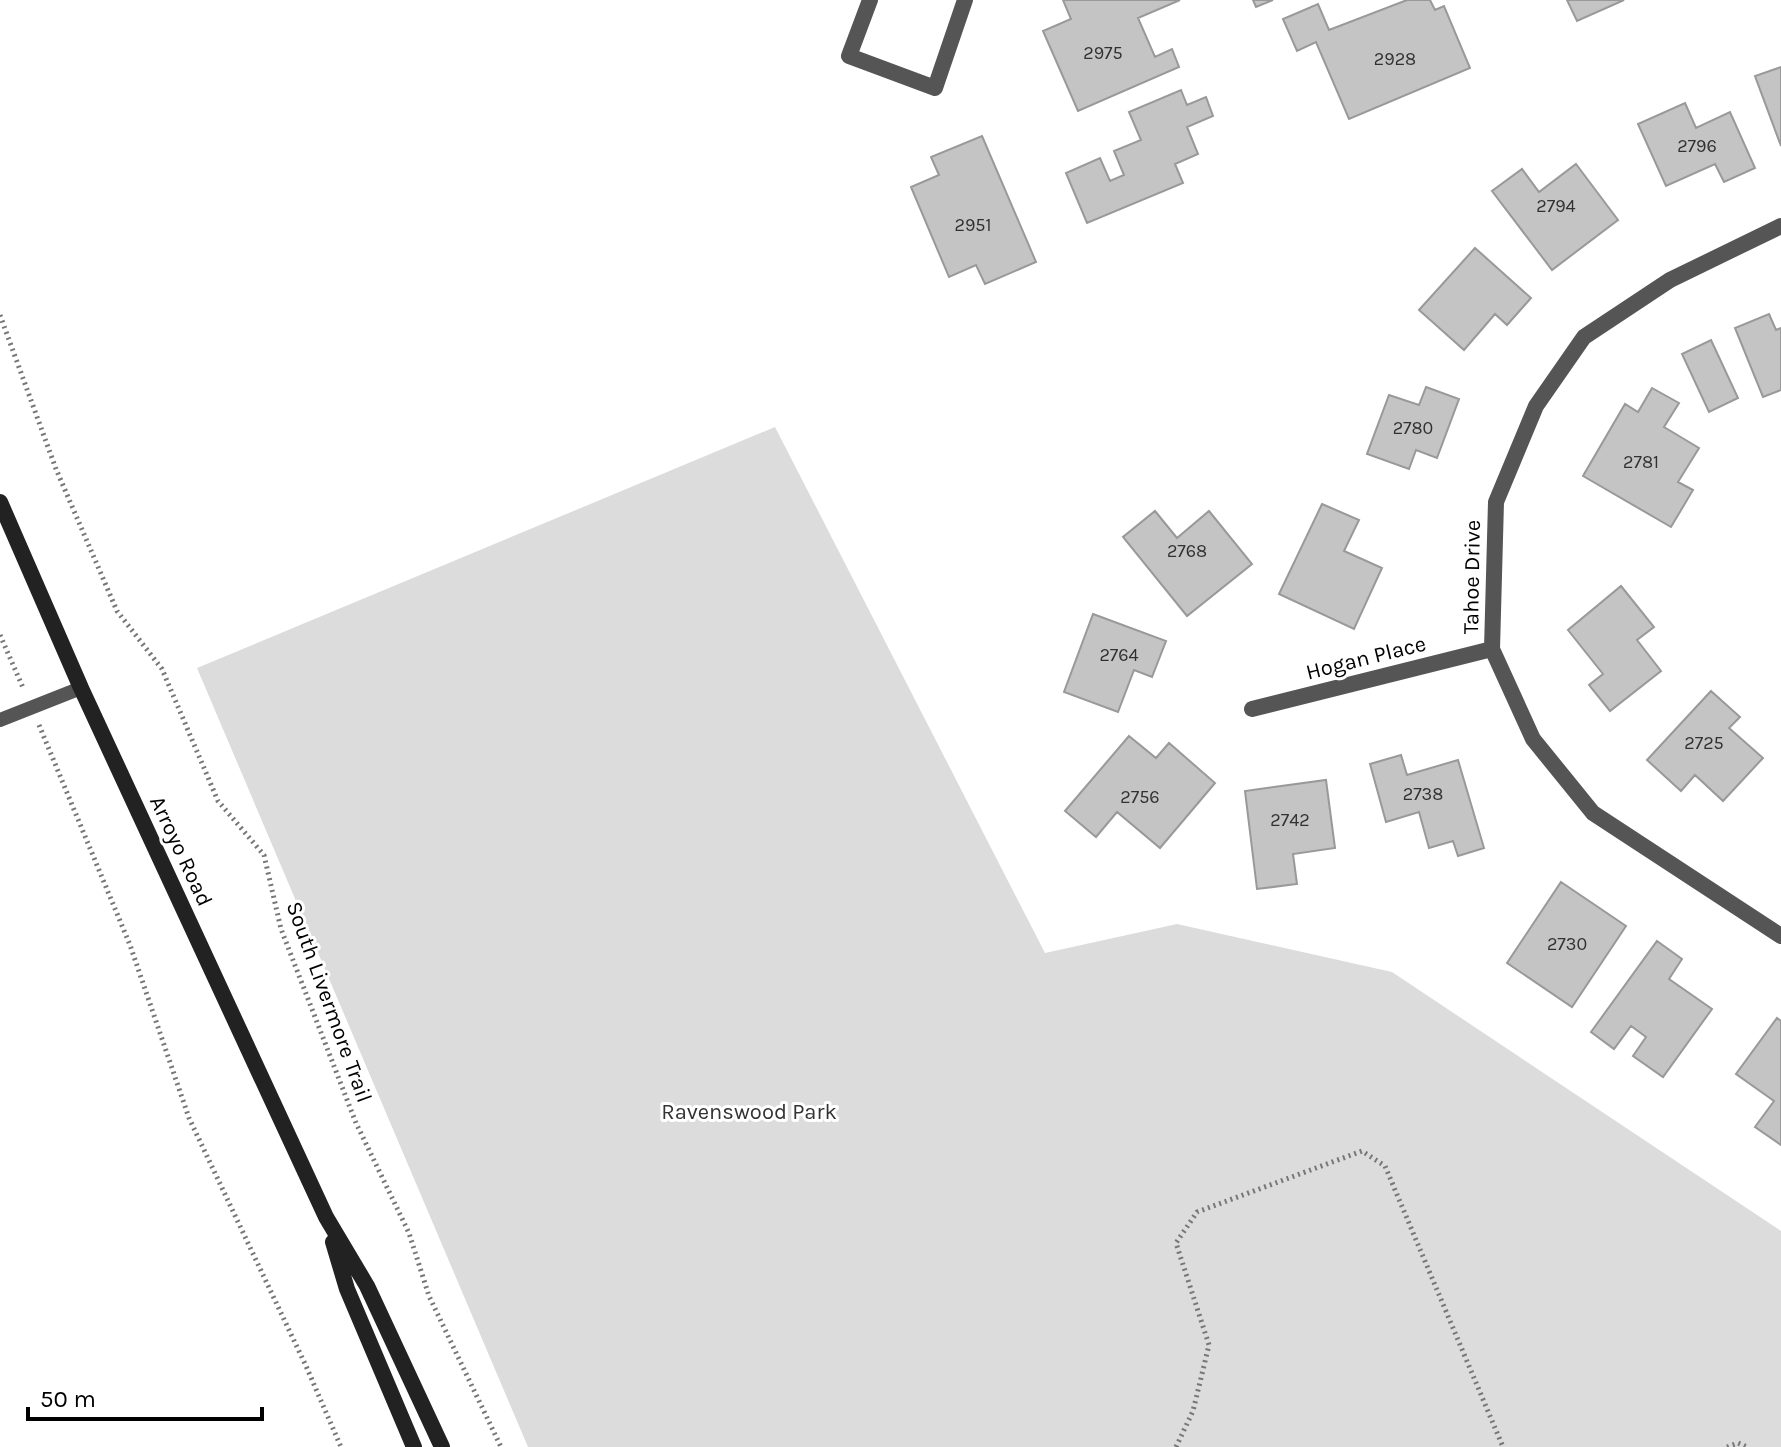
<svg xmlns="http://www.w3.org/2000/svg" width="1781" height="1447" font-family="Karla,sans-serif">
<style>
.green{fill:#dcdcdc}
.building{fill:#c4c4c4;stroke:#999;stroke-width:2}
.lines{fill:none;stroke-linecap:round;stroke-linejoin:round}
.path{stroke:#777;stroke-width:5;stroke-dasharray:2 4;stroke-linecap:butt}
.lane{stroke:#555;stroke-width:14}
.street{stroke:#555;stroke-width:16}
.secondary{stroke:#222;stroke-width:16}
.labels{text-anchor:middle;dominant-baseline:central;stroke-width:6;stroke-linejoin:round;paint-order:stroke}
.number-label{font-size:18px;fill:#313131}
.street-label{font-size:22px;fill:#000;stroke:#fff}
.park-label{font-size:22px;fill:#333;stroke:#fff}
</style>
<rect width="100%" height="100%" fill="#fff"/>
<path class="green" d="M775 427 1045 953 1177 924 1392 972 1781 1231V1447H528L197 668Z"/>
<path class="building" d="M1063 0H1180L1138 18 1155 57 1172 49 1179 67 1078 111 1043 31 1071 19Z
M1253 0H1273L1256 7Z
M1407 0H1430L1435 10 1444 6 1470 68 1349 119 1316 42 1297 51 1283 19 1318 4 1329 30Z
M1567 0H1624L1577 21Z
M1781 67V146L1755 76Z
M1181 90 1187 105 1206 97 1213 116 1187 127 1198 154 1175 164 1183 183 1087 223 1066 173 1100 158 1110 181 1124 175 1114 151 1141 140 1129 112Z
M1685 103 1696 128 1730 112 1755 168 1724 182 1715 164 1666 186 1638 124Z
M982 136 1036 262 985 284 976 265 949 277 911 187 939 175 931 157Z
M1576 164 1618 220 1552 270 1492 191 1522 169 1539 192Z
M1475 248 1531 298 1507 325 1495 314 1464 350 1419 310Z
M1769 314 1776 330 1781 328V390L1763 397 1735 328Z
M1711 340 1738 398 1709 412 1682 354Z
M1426 387 1459 399 1437 458 1416 450 1409 469 1367 454 1389 395 1419 405Z
M1652 388 1679 403 1664 427 1699 448 1678 482 1693 490 1671 527 1583 476 1625 404 1638 412Z
M1322 504 1359 520 1344 551 1382 568 1354 629 1279 594Z
M1155 511 1177 538 1209 511 1252 564 1187 616 1123 537Z
M1621 586 1654 627 1637 640 1661 671 1610 711 1589 685 1603 674 1568 630Z
M1093 614 1166 641 1152 677 1134 670 1118 712 1064 692Z
M1711 691 1740 717 1729 728 1763 758 1723 801 1695 775 1681 791 1647 760Z
M1129 736 1156 758 1169 743 1215 783 1160 848 1117 812 1096 837 1065 811Z
M1401 755 1407 775 1458 760 1484 848 1458 856 1453 841 1429 848 1419 812 1386 822 1370 764Z
M1326 780 1335 848 1293 854 1297 884 1257 889 1245 791Z
M1561 882 1626 926 1572 1007 1507 963Z
M1657 941 1682 959 1669 979 1712 1009 1663 1077 1633 1056 1646 1037 1631 1026 1614 1049 1591 1032Z
M1777 1018 1781 1021V1145L1755 1127 1774 1101 1736 1074Z"/>
<g class="lines">
<path class="path" d="M0 315 56 469 117 611 162 669 218 801 264 855 281 929 356 1123 409 1233 429 1296 501 1447
M0 635 24 690
M39 725 130 945 189 1118 306 1366 341 1447
M1176 1447 1193 1411 1209 1345 1176 1243 1197 1212 1362 1151 1385 1166 1503 1447
M1727 1447 1738 1443 1747 1447"/>
<path class="lane" d="M0 720 81 688"/>
<path class="street" d="M870 0 849 56 935 88 965 0
M1781 226 1670 280 1584 337 1536 406 1496 502 1492 649 1533 739 1593 813 1781 936
M1252 709 1492 649"/>
<path class="secondary" d="M0 502 81 688 326 1217 367 1286 442 1447
M333 1242 347 1289 414 1447"/>
</g>
<g class="labels">
<g class="number-label">
<text x="1103" y="53">2975</text>
<text x="1395" y="59">2928</text>
<text x="1697" y="146">2796</text>
<text x="1556" y="206">2794</text>
<text x="973" y="225">2951</text>
<text x="1413" y="428">2780</text>
<text x="1641" y="462">2781</text>
<text x="1187" y="551">2768</text>
<text x="1119" y="655">2764</text>
<text x="1704" y="743">2725</text>
<text x="1423" y="794">2738</text>
<text x="1140" y="797">2756</text>
<text x="1290" y="820">2742</text>
<text x="1567" y="944">2730</text>
</g>
<g class="street-label">
<text transform="translate(1472 577) rotate(-89)">Tahoe Drive</text>
<text transform="translate(1366 658) rotate(-14)">Hogan Place</text>
<text transform="translate(181 851) rotate(65)">Arroyo Road</text>
<text transform="translate(329 1002) rotate(70)">South Livermore Trail</text>
</g>
<g class="park-label">
<text x="749" y="1112">Ravenswood Park</text>
</g>
</g>
<path d="M28 1407v12h234v-12" fill="none" stroke="#000000" stroke-width="4"/>
<text x="40" y="1407" font-size="24" fill="#000000" stroke="#ffffff" stroke-width="6" paint-order="stroke">50 m</text>
</svg>
